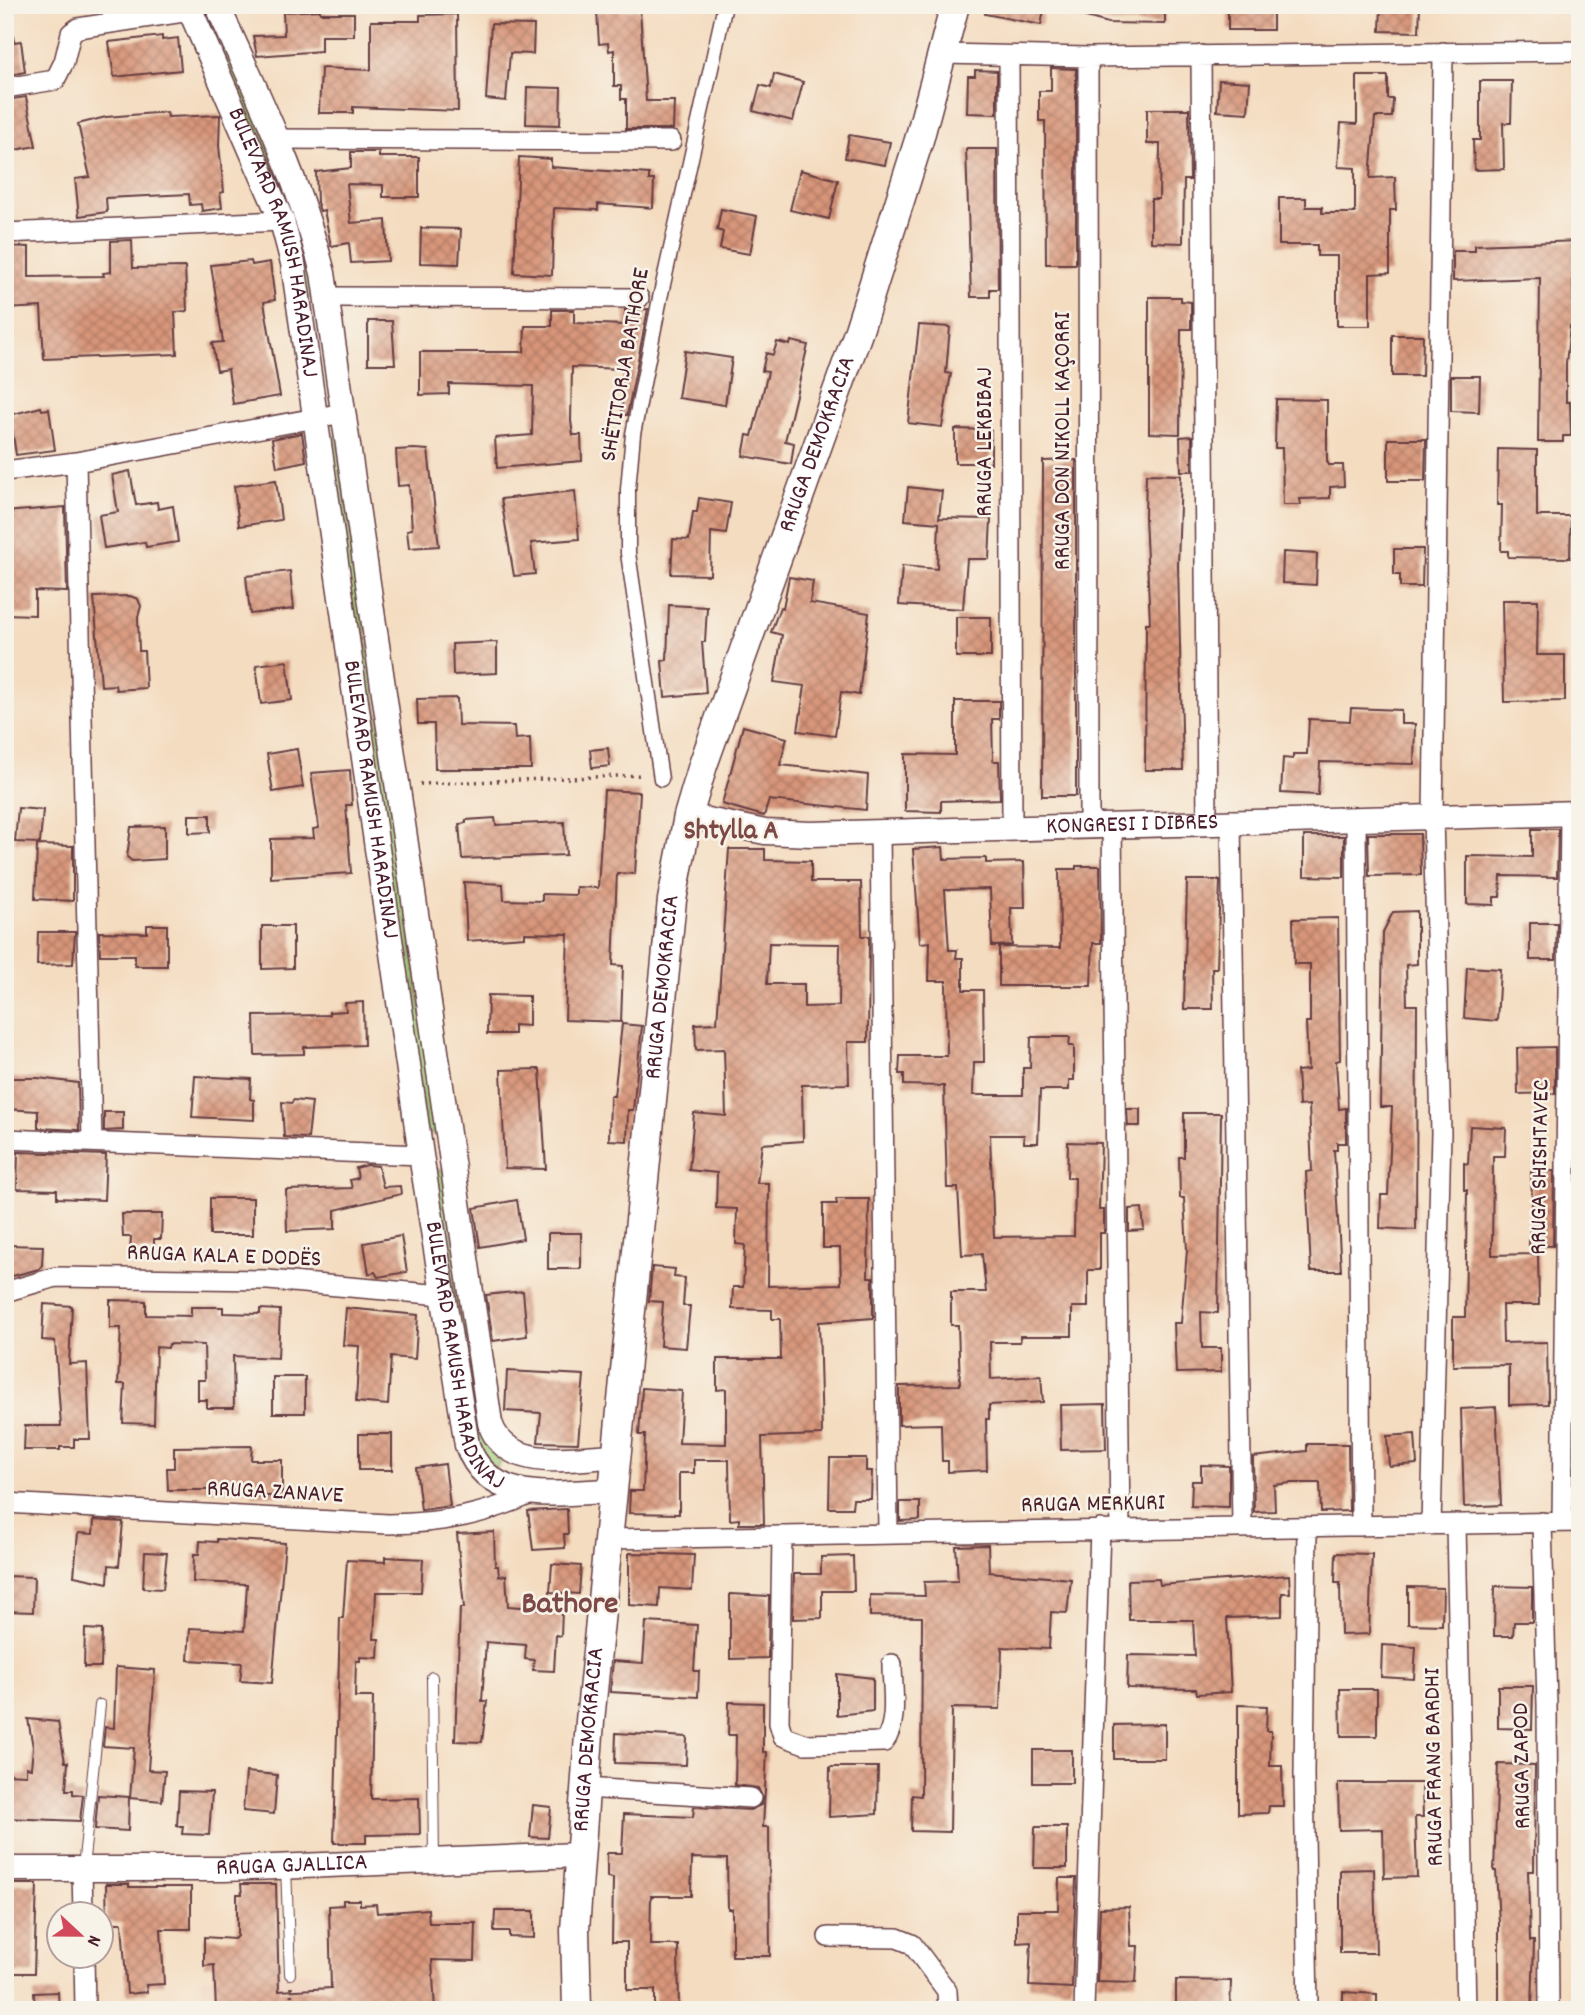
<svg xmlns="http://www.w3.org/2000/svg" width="1585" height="2015" font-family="Dekko,sans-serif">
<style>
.built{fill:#f0d0bc}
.green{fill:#9fca77;stroke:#747451;stroke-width:2}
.building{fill:url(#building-cross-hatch);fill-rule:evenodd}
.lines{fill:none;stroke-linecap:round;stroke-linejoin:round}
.service-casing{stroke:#643b41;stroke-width:12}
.pedestrian-casing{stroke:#643b41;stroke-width:17}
.minor-casing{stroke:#643b41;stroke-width:22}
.tertiary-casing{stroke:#643b41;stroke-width:27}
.secondary-casing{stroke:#643b41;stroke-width:31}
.path{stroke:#643b41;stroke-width:3.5;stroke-dasharray:2 5;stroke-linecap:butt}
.service{stroke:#fff;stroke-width:10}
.pedestrian{stroke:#fff;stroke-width:14}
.minor{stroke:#fff;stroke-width:19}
.tertiary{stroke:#fff;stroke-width:24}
.secondary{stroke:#fff;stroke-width:28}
.labels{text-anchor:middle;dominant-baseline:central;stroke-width:5;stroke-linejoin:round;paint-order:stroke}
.street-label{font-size:24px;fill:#4a1f2b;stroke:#f7f3e8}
.quarter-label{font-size:28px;font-weight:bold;fill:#7c4947;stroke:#f7f3e8}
.district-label{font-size:32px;font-weight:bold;fill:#7c4947;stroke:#f7f3e8}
</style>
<defs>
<pattern id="building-cross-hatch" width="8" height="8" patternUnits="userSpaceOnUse" patternTransform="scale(1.75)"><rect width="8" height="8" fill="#d8967a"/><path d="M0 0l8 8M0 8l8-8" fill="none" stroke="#b17a64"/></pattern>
</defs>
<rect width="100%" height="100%" fill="#f7f3e8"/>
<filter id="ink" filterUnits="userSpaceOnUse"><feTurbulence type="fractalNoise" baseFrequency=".0143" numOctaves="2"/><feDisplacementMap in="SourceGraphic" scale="14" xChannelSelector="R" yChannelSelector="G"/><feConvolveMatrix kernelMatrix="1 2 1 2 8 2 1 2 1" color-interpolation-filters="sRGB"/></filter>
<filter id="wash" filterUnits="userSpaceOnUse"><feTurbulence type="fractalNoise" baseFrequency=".00686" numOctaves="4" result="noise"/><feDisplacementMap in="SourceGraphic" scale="28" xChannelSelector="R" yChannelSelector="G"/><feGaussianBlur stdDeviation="1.57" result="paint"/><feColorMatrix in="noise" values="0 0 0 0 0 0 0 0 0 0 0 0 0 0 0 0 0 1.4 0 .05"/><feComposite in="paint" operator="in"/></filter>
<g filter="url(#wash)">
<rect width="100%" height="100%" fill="#f4dcc0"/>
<path class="built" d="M388 1968 390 2010H203L201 1978Z"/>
<path class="green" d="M197 5H208L290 196 317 297 306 298Z
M337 436 439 1132 427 1134 325 438Z
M443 1169 481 1431 488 1447 501 1460 495 1470 480 1453 432 1171Z"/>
<g id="blocks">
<path class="building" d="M986 5H1045L1041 25 985 14Z
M1064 5H1165V24L1108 23 1064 11Z
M1228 5H1273V30H1228Z
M1381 5H1420L1419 32 1380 31Z
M640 9 646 101H674L673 129H626V99H621V86H614V50L609 51 608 43 599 44 597 12Z
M320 10V13H354V36H321V51L257 56 253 36 284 35 283 12Z
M457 14 458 111 353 107V113H319L321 68 371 70V21H420V15Z
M491 24 534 25 533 54 510 53 506 101 486 99Z
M13 36 14 42 21 41 25 72 5 76V37Z
M162 36V40L178 38 181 70 114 77 109 42Z
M1051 68 1076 69V264H1046L1045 121H1039V91H1051Z
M975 70 997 71V114L967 113 968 76H975Z
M774 74 803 82 793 121 753 111 760 85 771 88Z
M1357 76H1388V99H1393L1392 117H1375L1370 178 1395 177 1396 210H1390V273L1370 274V326H1337V256H1317V245H1279V198H1306V207H1322V213H1355V168L1338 167 1341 123 1357 124Z
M1219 80 1250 82 1248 113 1217 111Z
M1480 81H1512L1511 123H1503L1504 169 1474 170 1473 140H1480Z
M527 87 561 88 560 125 526 124Z
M26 97 36 146 10 151 9 147 5 148V100Z
M1147 109H1189L1190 180H1184L1183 243 1151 242V199H1159L1160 144H1147Z
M167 112 168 117 220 115 219 146 224 192 220 193 222 208 202 211 201 204 190 205 189 194 147 196 106 198 107 212 79 216 75 179 90 177 78 124 106 117Z
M849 135 890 142 885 165 845 158Z
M966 149H997L998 289H990V297H971Z
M351 152H379V157H419V197H383V185L347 184 351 223 386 220 388 261 351 263 349 243 331 246 324 210 320 211 317 202 316 172 351 168Z
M519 157 551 159V167L649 174V180H654L653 208 598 204V210L554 208 552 275 514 273Z
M800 170 838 180 829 219 790 210Z
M721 209 757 216 750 254 720 249 723 232 717 230Z
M421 228 461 229 459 264 420 263Z
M132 240 133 268 185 267 187 311 175 312 177 354 44 359 41 307 5 309V246L29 247V277L104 276 103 273 111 272V241Z
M1577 241 1576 276H1573L1574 325 1570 326 1566 363V402H1570L1571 436H1563V442H1538L1540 278 1453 281V251H1475V245Z
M251 261 252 265 270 262 275 300 264 302 280 396 233 404 228 369 217 371 212 343 223 342 211 265Z
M1149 297H1181V301L1191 302V329H1181L1180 434 1149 433Z
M648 309 627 415H622L623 369 572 367 571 421 573 435H581L582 461 497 468 495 438 532 435 533 386 449 384V394L420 395V352H524L525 326H552V310H574V323L625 325V310Z
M368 321H392L395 364H368Z
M919 325 950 327 946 373 951 374 942 427 908 423Z
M1392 335H1423L1422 376H1392Z
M791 341 808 345 785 441 794 443 791 464 743 456 747 435 752 436 768 372 762 371 766 353 773 355 777 342 790 345Z
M685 351 732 358 725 405 678 398Z
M1451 376H1480L1479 412 1451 411Z
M1276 399 1327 400V461L1329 465H1343L1344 486 1330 487V498L1300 499 1301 505H1283L1282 448H1275Z
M41 407 42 410 49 409 55 450 16 455 10 415Z
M955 429 991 430V463H955Z
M302 433 306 461 277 467 272 439Z
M1192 436V471H1181L1180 437Z
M1388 439H1426L1425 481H1388Z
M414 449 428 450 439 546 409 548 407 530 412 529 409 485 398 486 396 450Z
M1498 449 1537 450V516H1571L1570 558 1508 557V551H1501L1502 505H1497Z
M1076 460V796H1042L1043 461Z
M130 471 136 505 157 502 158 509 173 506 178 542 146 547 145 542 104 548 99 515 118 512 112 475Z
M1146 474 1181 475 1178 565 1183 770H1145L1146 623H1150L1145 517Z
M276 480 281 520 239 526 234 486Z
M908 487 942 491 939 518 991 519 989 559H967L963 609 899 605 902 566 937 569 939 523 905 520Z
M575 491 579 539 531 543 535 574 514 576 501 499Z
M699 498 731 503 726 534 711 532 710 575 671 574 673 539 689 540 693 512H697Z
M65 507 67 592 35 591V615L5 614V512Z
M1394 549H1423L1422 587H1400V575H1394Z
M1283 552 1317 554 1316 585 1282 583Z
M290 571 294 609 250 614 246 576Z
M789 577 813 581 810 603 869 613 859 695 841 692 835 736 798 731 805 686 774 682 782 635 771 632 780 607 783 608Z
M130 596 138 599 141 606 138 617 139 651H144L146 688 116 690 115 685 101 686 94 597Z
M1502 600H1538L1537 655H1565V701L1504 702Z
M669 605 707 607 705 642H702L706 693 665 697 662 661 667 660Z
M956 617H991V657H956Z
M497 642V673L453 675 452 644Z
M287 661 292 700 261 704 256 665Z
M457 698 458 725 514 726 515 739 530 738 531 769H435L434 724H418L417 699Z
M955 701H999V719H992L993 761H999L1000 799 941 801V812L905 811V754L955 755Z
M1351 708 1401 710V724H1415L1414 764 1320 762 1318 795 1281 793 1283 758 1293 759V754H1307L1309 719 1350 721Z
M743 726 787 738 780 765 868 775 866 810 769 800 764 816 722 804Z
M608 748 610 766 592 768 590 750Z
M297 749 303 787 273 792 267 754Z
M350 770 352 805H346L351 873 271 878V839L314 838 313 829 319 828 311 773Z
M604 790 640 792 635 874 617 873 613 965 623 966 621 1022 565 1020 568 934 525 933V937L467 941 464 882 503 884 504 900 542 901V894L576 895V887L598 888Z
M18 808 43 810 40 843 15 842Z
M189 815H210V832L189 833Z
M495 818 496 825 564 822 566 855 462 859 459 824 466 823V820Z
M165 826V859L132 861 127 857 131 827Z
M1532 829H1558L1557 877 1501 876 1500 897H1494V905L1467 904V856L1532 857Z
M1368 834H1420L1421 875 1369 876Z
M1304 836H1344V877L1304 876Z
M37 845 73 846V901L35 899Z
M943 847 944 859 986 858V863L1024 862 1025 908H1011L1012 945 992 946 990 889 945 890 949 950H957L956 958H963V990H983L984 1062H974L973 1095H1023V1068H1030L1031 1037H1070L1069 1046H1074V1080H1069V1090H1040L1038 1143H1024V1135H990L994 1237 1074 1236 1075 1178H1067L1068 1142 1101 1143 1099 1210H1104V1233H1100V1270H1088V1307H1072V1336H1020V1342H990L991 1379 1041 1376 1043 1402 989 1405V1419H986L987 1470 948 1472V1461H942L941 1424 899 1425V1386L960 1385 958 1325H951V1292H986L982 1254 962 1255 958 1188H947L944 1086 904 1085V1074H899L900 1056H947L946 981H929L930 942 920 943 913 849Z
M729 849H765V860L811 861V882H861L862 936H869L868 1042H848L849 1084 802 1085 803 1141 762 1144 757 1183H769L768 1286 841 1284 840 1248H823V1204H837L836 1199H869L868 1277H873V1318L819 1322 822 1435 762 1437 764 1524H739V1519L730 1520 729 1460H694V1473H679V1514L629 1513 630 1491H643L645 1435H639L642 1388 682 1391 679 1443 726 1444V1389L717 1390V1359H781L780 1319H772V1310L732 1309 733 1287H743L745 1245 736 1244 737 1209 716 1208 717 1173 689 1170 694 1113 726 1116 724 1049 696 1050 695 1024 717 1023ZM769 943 840 944 839 1006 804 1007V984H767Z
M1076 866H1100L1101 943H1093L1091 986H999V947L1060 948 1059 869H1076Z
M1187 880H1220L1217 968H1212L1213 1009H1184Z
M1417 911V964L1406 965 1407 1005H1417L1416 1230 1380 1228 1381 1195H1388L1392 1107H1380L1383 932 1393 912Z
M1338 918 1340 1060 1336 1061 1339 1109 1346 1108V1143H1337V1150H1334L1341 1271H1311L1306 1172 1312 1171 1309 1105 1299 1106 1297 1071 1308 1070 1306 1022H1310V964H1294L1293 919Z
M1530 923H1557L1556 960H1530Z
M147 925H167V966H135V955H100L99 932 147 933Z
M262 926H293V968L262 969Z
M38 932H75L73 964 37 965Z
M1467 967 1500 969 1497 1021 1464 1018Z
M488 995 529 996V1026L514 1025V1034H487Z
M363 1002 364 1045 304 1047V1054L255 1055 254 1016 329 1015V1012L346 1011 345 1003Z
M622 1024 642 1026 633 1110H628L627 1141 609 1140 610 1096H614Z
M1555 1047V1093L1518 1094 1517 1048Z
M540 1069 546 1169 505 1168 501 1070Z
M195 1076 251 1079 250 1099 254 1100V1120L192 1117Z
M5 1078H38L78 1083 79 1130 38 1128V1111L5 1109Z
M293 1100 312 1102 308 1138 284 1137 282 1102 292 1103Z
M1127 1109H1140V1126H1128Z
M104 1112H123V1130L104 1131Z
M1184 1113H1221L1218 1313 1201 1312 1202 1348H1221V1372L1176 1373 1174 1323H1181L1187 1250 1184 1198H1180L1179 1157H1184Z
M1470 1126 1506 1128 1505 1156H1493L1492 1255 1538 1254 1539 1305H1502L1503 1343 1547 1342 1548 1404 1509 1405V1365L1453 1366V1317H1465L1467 1190H1464V1163L1468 1164Z
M18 1152 106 1155 104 1200 57 1198V1190L17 1189Z
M367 1165 378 1166 383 1187 400 1186 401 1194 335 1210V1229L287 1231 286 1190 352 1188 350 1180 358 1178 356 1168Z
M1554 1171 1553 1246 1529 1245 1530 1228H1533L1531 1172Z
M210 1198H253V1235H210Z
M517 1200 523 1239 480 1247 474 1208Z
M1142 1208 1144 1230 1129 1231V1209Z
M122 1214H162L161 1239H154V1251H130L131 1237H123Z
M548 1233H581V1269H548Z
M401 1236 407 1272 378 1277 375 1272 369 1274 364 1243Z
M7 1245 43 1246 42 1265 39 1269 5 1278Z
M652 1267 675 1269 674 1277 685 1278 683 1306H690L686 1348 660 1346 663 1302 649 1301Z
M523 1291 527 1336 493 1341 486 1295Z
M110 1300 146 1301V1315L191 1316V1307H223V1313L260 1314V1309L280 1310 278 1358 233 1356 234 1408H207V1400H198V1380H205L204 1345 169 1344 168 1348 156 1347 154 1424 123 1423 125 1384H118L121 1328H110Z
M44 1304 72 1306 69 1364 87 1363 90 1439H74V1447H60V1450H24L25 1426H61L55 1341 42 1340Z
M346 1308 418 1315 415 1359 391 1357 388 1405 356 1402 359 1346 343 1345Z
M507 1371 584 1375 578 1443 538 1442 541 1413 505 1411Z
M273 1377H305V1413H273Z
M1105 1404 1106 1449 1061 1450 1060 1405Z
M1496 1407 1501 1505 1464 1507 1461 1409Z
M359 1434H392V1470H359Z
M1415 1434 1417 1464 1389 1466 1387 1436Z
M1307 1444H1348L1349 1511 1321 1512 1320 1483H1291L1274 1485 1275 1511 1254 1512 1253 1457 1307 1451Z
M252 1446 251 1460H282V1496H252V1490H168L167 1468H174V1447Z
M830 1458H866V1471H872L871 1499H853L852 1508H829Z
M445 1464 450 1506 421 1510 416 1468Z
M1201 1465 1229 1466V1507L1191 1506 1192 1481H1201Z
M900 1502H920V1520L900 1521Z
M567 1509 568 1534H564L565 1548 533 1550 528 1511Z
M94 1520 123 1522 119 1566 109 1565 108 1583 74 1576 78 1533 93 1534Z
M494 1532 495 1566H498L499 1576 506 1575 508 1606 562 1610 561 1636 556 1635 554 1671 533 1670 534 1660 525 1659 526 1645 486 1642 482 1701H487L482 1742 455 1741 460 1608H464L457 1534Z
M217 1539 285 1543 272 1683 240 1681 242 1663 188 1660 190 1628 244 1631 247 1584 193 1582 194 1554H199L200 1541 217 1542Z
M988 1545 989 1572 1071 1579 1067 1613 1051 1612 1049 1649 1002 1647 1000 1709 952 1708 950 1832 911 1831 912 1795 921 1796 922 1617 870 1616V1595L925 1596 924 1582 958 1581 956 1546Z
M145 1552 167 1553 163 1589 143 1588Z
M629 1553 694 1555 692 1590 660 1588 659 1607 629 1605Z
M1336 1553 1372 1554 1369 1634 1341 1635 1340 1583H1335Z
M853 1556 854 1591H822V1618L793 1619 794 1574H821V1557Z
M385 1557 423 1559 421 1592H376L374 1639H379L378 1658 360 1657V1661H356L355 1697H373L371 1799 419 1798 420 1834 366 1835V1843H334L340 1618H343L347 1560 385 1562Z
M552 1564 581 1566 579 1594 550 1592Z
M1289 1575 1290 1593H1282V1616L1227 1618 1231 1692 1197 1694 1196 1689 1127 1688 1128 1655 1195 1656 1193 1620H1129L1128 1580 1159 1579 1160 1585Z
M5 1576 34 1577 33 1612 5 1611Z
M1495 1586 1532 1587V1622H1514L1513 1636H1494Z
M1408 1587 1443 1588 1442 1625 1408 1624Z
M730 1594 769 1596 768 1658 730 1659Z
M646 1622 697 1625 694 1671H699L698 1697 610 1692 613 1661 643 1663Z
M85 1629 102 1630 101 1667H84Z
M1382 1645 1416 1647 1414 1679 1381 1677Z
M116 1667 155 1670 148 1770 165 1771 162 1801 130 1798 134 1748 103 1746 105 1727 114 1728Z
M837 1674 873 1678V1711L837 1715Z
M1498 1686H1533L1532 1729 1498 1728Z
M1340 1689H1377V1736H1341Z
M729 1702 763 1703V1752H767L763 1827H769L770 1956H732V1909H728L727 1859 692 1858 691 1896H651L650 1945H678L679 2010H655V1990H627V1942H612L613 1878 607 1877V1853H622L624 1814 693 1817 694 1807 750 1810 761 1805 763 1798 758 1788 735 1785 736 1735H728Z
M1238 1705 1267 1706 1266 1731H1271L1270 1766H1282L1283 1806H1269L1268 1813 1238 1814Z
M28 1719 58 1722 65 1762H68L66 1790H73V1794L83 1795 80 1821 5 1818V1774L26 1775V1767L31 1768 33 1747Z
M1165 1724V1759H1114V1725Z
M616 1733 687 1737 686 1765 615 1763Z
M1033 1750H1072V1783H1033Z
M1498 1764 1535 1765 1534 1871H1528L1530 1941H1534L1532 2010H1499V1923L1496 1871H1494Z
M830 1767H878L877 1814 829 1817Z
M246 1772 277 1775 274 1814 243 1811Z
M1338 1783H1422L1423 1817H1415L1417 1877 1384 1878 1383 1829 1339 1830Z
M179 1791 212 1792 209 1835 182 1834 183 1826H177Z
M98 1795 129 1797 128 1831 95 1829Z
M533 1805 551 1807 548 1838 530 1837Z
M1035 1827H1067V1868H1034Z
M1374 1869 1376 1953H1340V1870Z
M1059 1878H1076L1072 1988 1029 1986 1031 1942 1017 1943V1910H1058Z
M6 1884H37L34 1973H5Z
M106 1884H129V1887H191V1929H161L164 1984 146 1985 147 1992 127 1994 122 1923H107Z
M241 1884H276L279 1991 331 1988 329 1906 343 1905V1900H360V1905L376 1904 377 1913 428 1909 429 1923H476L475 1961 432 1960 435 2010H216L214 1965 204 1966V1937L234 1939 237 1936V1894H242Z
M1129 1907 1131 1946H1138L1136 1983 1097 1982 1100 1908Z
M495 1911H534V1938L509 1937V1931H494Z
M1176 1980 1231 1981 1230 2010H1176Z
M58 1992 59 2010H35L34 1993Z
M1343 1992 1377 1994V2010H1343Z"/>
</g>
</g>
<g filter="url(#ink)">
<use href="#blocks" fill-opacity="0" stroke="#643b41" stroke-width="2"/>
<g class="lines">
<g class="service-casing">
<path id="service" d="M432 1677 434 1861
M286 1867 290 1974
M83 1868 100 1705"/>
</g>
<g class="pedestrian-casing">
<path id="pedestrian" d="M661 779 628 553V489L633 434 660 298 725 5"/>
</g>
<g class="minor-casing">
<path id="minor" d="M942 54 1088 57 1580 51
M1201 55 1207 821
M1009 56 1012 827
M1088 57 1089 825
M5 88 55 80 64 62 71 33 78 28 190 11
M276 139 671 141
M5 233 282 221
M327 297 639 298
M76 462 92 1142
M5 471 76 462 343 413
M1356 818 1361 1526
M1231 820 1242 1526
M1112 824 1120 1529
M880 831 888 1534
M5 1139 421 1155
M5 1292 56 1277 268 1280 443 1295
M5 1503 388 1524C445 1523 484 1515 536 1492
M1542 1522 1547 1705 1549 2010
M1562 1522 1570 813
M1456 1524 1466 2010
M1431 1525 1441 1133 1433 816 1443 52
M1307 1527 1304 1774 1308 2010
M782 1536 779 1723 783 1736 805 1744 884 1742C899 1722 892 1688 892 1664
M608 1539 1580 1522
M584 1788 751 1798
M82 1871 83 1913
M828 1937 897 1938 912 1944 947 1991 948 2010
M84 1955 85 2010
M1084 2010 1100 1529"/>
</g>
<g class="tertiary-casing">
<g id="tertiary">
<path id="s1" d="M188 5 282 221 293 263 421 1155 467 1445C490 1508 557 1492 611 1491"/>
<path d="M217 5C257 92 299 180 323 273L490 1423C506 1473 573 1457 615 1456"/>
<path id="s2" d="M688 816 765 832 811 834 1580 813"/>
<path id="s3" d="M5 1869H224L579 1855"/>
</g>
</g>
<g class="secondary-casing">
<g id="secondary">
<path id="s4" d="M577 2010 575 1930 590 1721 672 900 688 816 703 765 859 330 919 140 955 5"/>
</g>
</g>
<path class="path" d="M420 784 643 775
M291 1987 292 2010"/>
<use href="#service" class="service"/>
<use href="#pedestrian" class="pedestrian"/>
<use href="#minor" class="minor"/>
<use href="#tertiary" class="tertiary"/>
<use href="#secondary" class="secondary"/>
</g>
</g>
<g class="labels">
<g class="street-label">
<text stroke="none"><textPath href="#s1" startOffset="254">BULEVARD RAMUSH HARADINAJ</textPath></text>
<text transform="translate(626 365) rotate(-80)">SHËTITORJA BATHORE</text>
<text transform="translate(1064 441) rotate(-90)">RRUGA DON NIKOLL KAÇORRI</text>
<text transform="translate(986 442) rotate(-90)">RRUGA LEKBIBAJ</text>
<text stroke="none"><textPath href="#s4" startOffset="1594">RRUGA DEMOKRACIA</textPath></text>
<text stroke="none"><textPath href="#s1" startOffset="821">BULEVARD RAMUSH HARADINAJ</textPath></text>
<text stroke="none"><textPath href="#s2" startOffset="446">KONGRESI I DIBRES</textPath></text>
<text stroke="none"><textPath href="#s4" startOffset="1027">RRUGA DEMOKRACIA</textPath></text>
<text transform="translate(1541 1167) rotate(-89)">RRUGA SHISHTAVEC</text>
<text transform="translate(224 1257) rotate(2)">RRUGA KALA E DODËS</text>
<text stroke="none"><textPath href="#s1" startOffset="1388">BULEVARD RAMUSH HARADINAJ</textPath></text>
<text transform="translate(275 1493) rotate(3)">RRUGA ZANAVE</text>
<text transform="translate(1093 1505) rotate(-1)">RRUGA MERKURI</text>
<text stroke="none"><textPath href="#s4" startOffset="271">RRUGA DEMOKRACIA</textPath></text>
<text transform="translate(1523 1766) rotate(-91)">RRUGA ZAPOD</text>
<text transform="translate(1435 1767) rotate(-91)">RRUGA FRANG BARDHI</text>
<text stroke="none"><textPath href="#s3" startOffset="287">RRUGA GJALLICA</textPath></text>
</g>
<g class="quarter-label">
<text x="731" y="833">Shtylla A</text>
</g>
<g class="district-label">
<text x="570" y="1606">Bathore</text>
</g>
</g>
<rect width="1585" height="2015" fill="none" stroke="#f7f3e8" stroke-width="28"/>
<g transform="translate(80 1935) rotate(112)"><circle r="33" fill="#f7f3e8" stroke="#b29e9c" stroke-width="2"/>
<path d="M0-5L12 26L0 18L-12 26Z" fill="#d1495b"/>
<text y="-10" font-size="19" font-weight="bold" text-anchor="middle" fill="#4a1f2b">N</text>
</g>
</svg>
